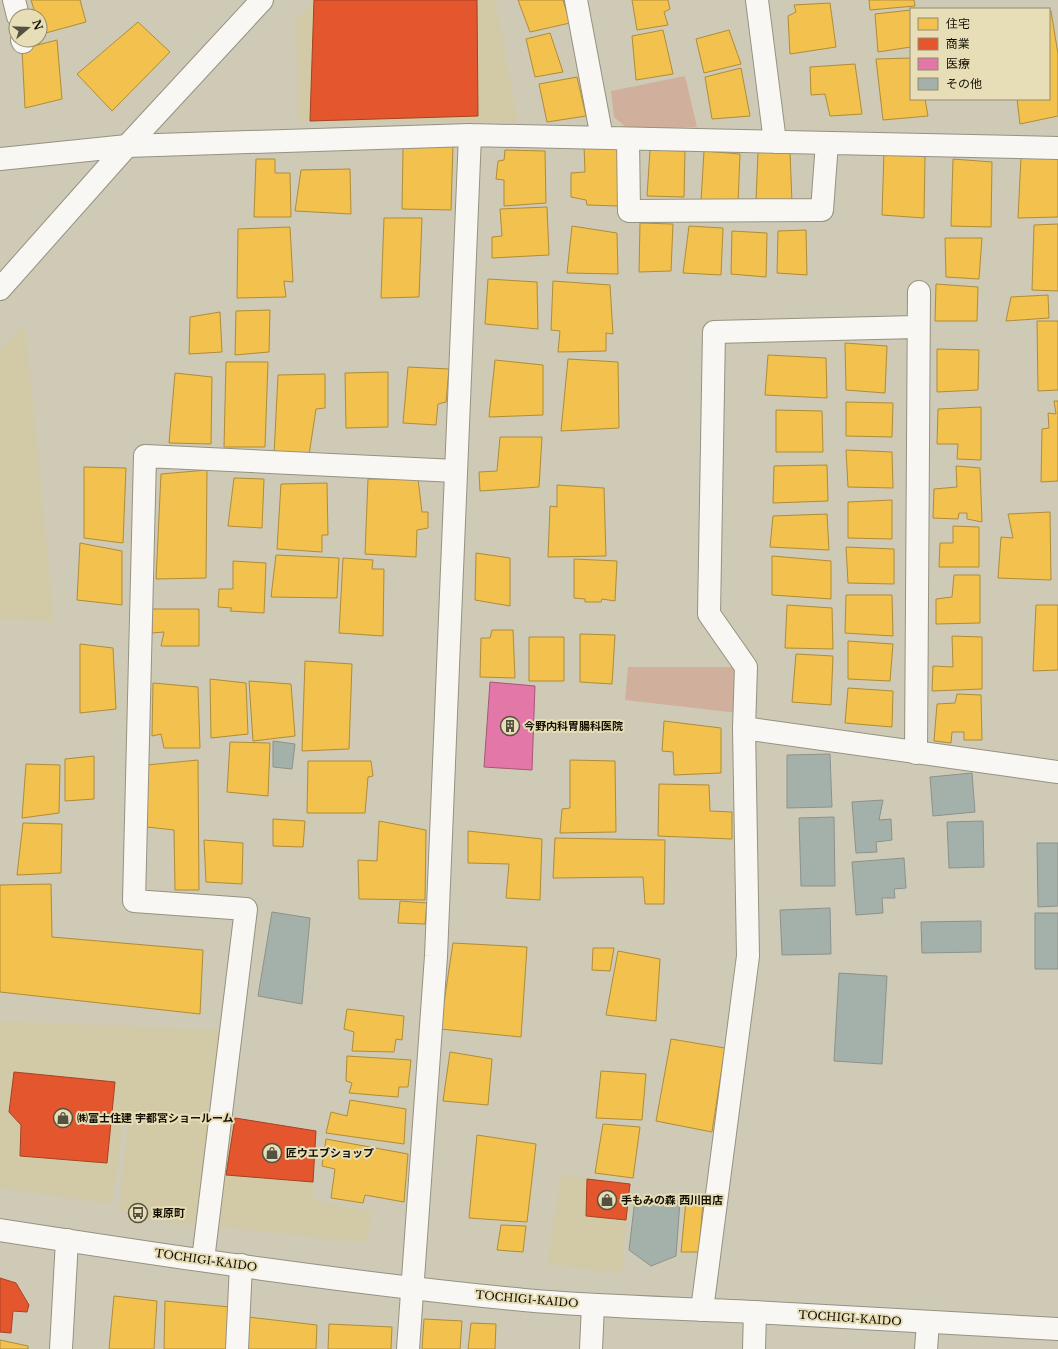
<svg xmlns="http://www.w3.org/2000/svg" width="1058" height="1349" font-family="'Libre Baskerville','Noto Sans JP',serif">
<style>
.built{fill:#d2c9a6}
.green{fill:#d0af9d}
.homes{fill:#f2c14e;stroke:#af8c38}
.shops{fill:#e4572e;stroke:#a54221}
.health{fill:#e377a8;stroke:#a55876}
.building{fill:#a4b1ab;stroke:#8c928b}
.lines{fill:none;stroke-linecap:round;stroke-linejoin:round}
.street-casing{stroke:#969281;stroke-width:24}
.secondary-casing{stroke:#969281;stroke-width:24}
.primary-casing{stroke:#969281;stroke-width:24}
.street{stroke:#f8f7f4;stroke-width:22}
.secondary{stroke:#f8f7f4;stroke-width:22}
.primary{stroke:#f8f7f4;stroke-width:22}
.labels{text-anchor:middle;dominant-baseline:central;stroke-width:4;stroke-linejoin:round;paint-order:stroke}
.poi-label{font-size:11px;font-weight:bold;fill:#131003;stroke:#e7deb7;text-anchor:start}
.street-label{font-size:11px;fill:#131003;stroke:#e7deb7}
</style>
<rect width="100%" height="100%" fill="#cfcab5"/>
<path class="built" d="M314 0H495L518 122 298 121 296 19Z
M25 325 54 621 0 619V351Z
M0 1021 220 1030 207 1117 124 1116 112 1204 0 1188Z
M230 1118 316 1131 313 1200 372 1212 366 1243 214 1226Z
M210 1120 197 1227 120 1211 128 1121Z
M561 1175 630 1184 621 1273 547 1264Z"/>
<path class="green" d="M685 76 697 127 628 129 614 117 611 91Z
M628 667H739L738 713 625 700Z"/>
<path class="homes" d="M31 0H80L86 22 42 34 40 16H36Z
M518 0H563L570 23 530 32Z
M632 0H668L670 9 664 12 668 25 637 30Z
M869 0H914L915 6 870 10Z
M830 3 836 47 790 54 788 16 796 12 794 5Z
M911 10V47L878 52 875 14Z
M1049 11H1051L1058 54V116L1020 124 1017 99H1049Z
M138 22 170 52 112 111 77 74Z
M663 30 673 74 636 80 632 36Z
M729 30 741 64 704 73 696 39Z
M550 33 563 72 535 77 526 39Z
M57 40 62 99 25 108 22 49Z
M911 58V99H925L928 116 883 120 876 59Z
M855 64 862 114 830 116 825 94 811 95 810 67Z
M741 68 750 116 712 119 705 77Z
M577 77 586 116 547 122 539 84Z
M453 145 451 210 402 209 403 148Z
M584 145 619 149V206L587 205 586 200 571 197V173L585 172Z
M505 150 545 151 546 203 504 206V180L496 179 498 161 504 160Z
M650 150 685 151 684 197 647 196Z
M704 151 740 154 738 203 701 201Z
M884 151 925 157 924 218 882 215Z
M758 152H790L792 203 756 201Z
M1021 157 1058 159V217L1018 218Z
M256 159H275V173H290L291 217H254Z
M953 159 992 162 991 227 951 226Z
M350 169 351 214 295 211 301 170Z
M547 207 549 255 492 258V237L502 236 500 209Z
M384 218H422L419 297 381 298Z
M640 223 673 224 671 271 639 272Z
M1058 224V291L1032 290 1034 225Z
M572 226 617 233 618 274 567 273Z
M689 226 723 228 721 275 683 273Z
M290 227 293 282 284 281 286 297 237 298 238 229Z
M806 230 807 275 777 273 778 231Z
M732 231 767 233 766 277 731 274Z
M945 238H982L979 279 946 277Z
M488 279 537 282 538 329 485 324Z
M553 281 610 285 613 334 606 333V351L558 352 560 331 551 330Z
M936 284 978 287 977 321H935Z
M1048 295 1049 318 1006 321 1011 297Z
M270 310 269 352 235 355 236 311Z
M220 312 222 352 189 354 190 317Z
M1037 321H1058V390L1038 391Z
M845 343 887 346 885 393 846 390Z
M937 349 979 350 978 390 937 392Z
M768 355 826 358 827 398 765 395Z
M568 359 618 362 619 428 561 431Z
M495 360 543 365V415L489 417Z
M226 362H268L265 447H224Z
M408 367 449 369 446 402 438 404 436 425 403 423Z
M388 372V427L346 428 345 373Z
M175 373 212 377 211 444 169 443Z
M325 374V408L316 409 309 455H274L278 375Z
M1054 401H1058V481L1041 482 1042 429 1049 428 1048 413 1056 414Z
M846 402 893 403 892 437 846 436Z
M981 407V460L957 459 958 444H937L938 409Z
M776 410 822 411 823 452H776Z
M500 437H542L539 487 480 491 479 472 497 471Z
M846 450 892 452 893 488 848 487Z
M827 465 828 501 773 503 774 466Z
M956 466 980 468 982 522 967 519V513H959L958 519 933 518 934 489 957 487Z
M84 467 126 468 123 543 84 538Z
M207 470 206 578 156 579 161 474Z
M234 478 264 479 262 528 228 526Z
M368 479H418L422 512H428V528L417 530 416 557 365 554Z
M327 483 328 535H322V552L277 549 281 484Z
M557 485 604 488 606 556 548 557 550 506 557 507Z
M892 500V539L848 538V502Z
M1050 512 1051 580 998 578 1001 537 1013 538 1008 514Z
M827 514 829 550 770 547 773 516Z
M953 526 979 527V567H939L940 543H953Z
M80 543 122 551V605L77 600Z
M846 547 894 549V584L848 583Z
M476 553 510 558V606L475 600Z
M276 555 339 558 337 598 271 597Z
M772 556 831 561V599L772 595Z
M343 558 373 560 372 569H384L383 636 339 633Z
M574 559 617 561 615 601 602 599 601 602H585V599L574 598Z
M233 561 266 563 264 613 230 611 232 608 218 607 219 589H233Z
M954 575H980V623L936 624V599L952 597Z
M846 595H892L893 636 845 633Z
M787 605 832 608 833 649 785 648Z
M1036 605H1058V670L1033 671Z
M152 609H199V646H161L164 632 152 633Z
M492 630H513L515 678 480 677 481 638H490Z
M580 634 615 635 612 684 580 682Z
M952 636 982 637V689L932 691 933 666 953 667Z
M529 637H564V681H529Z
M848 641 893 644 890 681 848 679Z
M80 644 113 648 116 709 80 713Z
M796 654 833 656 831 705 792 702Z
M305 661 352 664 349 749 302 751Z
M210 679 246 683 248 734 211 738Z
M249 681 291 684 295 736 253 741Z
M153 683 198 687 200 748H164L161 734 152 736Z
M848 688 893 691 892 727 845 723Z
M957 694 981 695 982 740H964V732H952L951 743 934 741 937 704 955 703Z
M664 721 721 728V773L674 775 673 752 662 751Z
M230 742 270 743 268 796 227 792Z
M94 756V799L65 801V759Z
M198 760 199 890H175L174 830 147 827V765Z
M570 760 615 761 616 832 560 833 562 809 570 808Z
M308 761H371L373 776 368 777 365 813H307Z
M26 764 60 765 59 813 22 818Z
M659 784 709 785 710 811 732 812V839L658 836Z
M273 819 305 821 303 847 273 846Z
M379 821 426 830 425 900 359 899 358 860 377 861Z
M23 823 62 824 61 873 17 875Z
M468 831 542 839 540 900 506 898 509 864 468 863Z
M555 838 665 840 664 904H645L643 877 553 878Z
M204 840 243 843 242 884 206 882Z
M51 884 52 937 203 950 200 1014 0 992V885Z
M400 901 427 903 425 924 398 923Z
M453 943 527 947 521 1037 440 1029Z
M593 948H614L610 971 592 970Z
M618 951 660 959 656 1021 606 1015Z
M347 1009 404 1016 402 1040 396 1039 394 1052 352 1051 354 1032 344 1029Z
M671 1039 725 1048 712 1132 656 1121Z
M450 1052 492 1059 488 1105 443 1101Z
M347 1056 411 1060 408 1087H399L398 1097 349 1093 352 1083 346 1081Z
M601 1071 646 1074 642 1120 596 1118Z
M350 1100 406 1109 404 1144 326 1133 331 1112 347 1116Z
M603 1124 640 1127 633 1178 595 1173Z
M477 1135 536 1144 527 1222 469 1218Z
M326 1139 408 1154 404 1202 365 1195 363 1203 331 1198 335 1169 322 1166Z
M686 1201 703 1202 699 1252H681Z
M501 1225 526 1226 523 1252 497 1250Z
M114 1296 157 1301 154 1349H109Z
M165 1301 230 1307 227 1349H164Z
M248 1317 317 1325 316 1349H247Z
M424 1319 462 1321 460 1349H422Z
M471 1323 496 1324 495 1349H468Z
M329 1324 392 1327 391 1349H328Z
M0 1340 28 1346V1349H0Z"/>
<path class="shops" d="M314 0H477L478 116 310 121Z
M14 1072 115 1082 107 1163 20 1156 21 1125 9 1112Z
M235 1118 316 1131 313 1182 226 1175Z
M587 1179 630 1184 626 1220 586 1216Z
M0 1278 16 1283 29 1305 27 1312 13 1311 11 1333 0 1332Z"/>
<path class="health" d="M490 682 535 686 532 770 484 767Z"/>
<path class="building" d="M273 741 295 744 292 769 273 767Z
M830 754 832 807 787 808V755Z
M972 773 975 812 933 816 930 777Z
M883 800 879 820 891 819 892 840 876 842 877 852 856 853 852 802Z
M834 817 835 886H801L799 818Z
M983 821 984 867 949 868 947 822Z
M1037 843H1058V906L1038 907Z
M904 858 906 888 894 889 895 898H882L883 913 856 915 852 862Z
M830 908 831 954 782 955 780 910Z
M272 912 310 918 302 1004 258 996Z
M1035 913H1058V969H1035Z
M981 921V952L922 953 921 922Z
M839 973 887 976 882 1064 834 1061Z
M635 1199 680 1201 676 1256 651 1266 629 1250Z"/>
<g class="lines">
<g class="street-casing">
<path id="street" d="M14 0 18 16
M576 0 602 138
M757 0 775 142
M22 40 23 42
M628 139 629 211 822 210 827 143
M0 159 127 146 470 135 1058 148
M744 728 746 667 709 614 714 332 917 327
M916 753 919 292
M203 1260 246 909 134 901 145 456 456 471
M702 1310 748 956 744 728 1058 772
M237 1349 241 1265
M408 1349 436 956 470 135
M591 1349 593 1305
M754 1349 755 1312
M926 1349 928 1323"/>
</g>
<g class="secondary-casing">
<path id="secondary" d="M0 289 127 146 262 0
M61 1349 67 1240"/>
</g>
<g class="primary-casing">
<path id="primary" d="M0 1230C174 1257 349 1283 524 1300 601 1307 677 1308 754 1312 855 1317 957 1324 1058 1329"/>
</g>
<use href="#street" class="street"/>
<use href="#secondary" class="secondary"/>
<use href="#primary" class="primary"/>
</g>
<defs>
<g id="building-ring" transform="scale(1)"><circle r="9.5" fill="#e7deb7" stroke="#555141" stroke-width="1.5"/><path d="M-4-6H4V6H1V3H-1V6H-4ZM-2.5-4.3h1.7v1.8h-1.7ZM.8-4.3h1.7v1.8H.8ZM-2.5-1h1.7V.8h-1.7ZM.8-1h1.7V.8H.8Z" fill="#555141"/></g>
<g id="shop-ring" transform="scale(1)"><circle r="9.5" fill="#e7deb7" stroke="#555141" stroke-width="1.5"/><path d="M-5-2.5h2.3a2.7 3.5 0 0 1 5.4 0H5L5.5 6h-11ZM-1.5-2.5h3a1.5 2.3 0 0 0-3 0Z" fill="#555141"/></g>
<g id="bus-ring" transform="scale(1)"><circle r="9.5" fill="#e7deb7" stroke="#555141" stroke-width="1.5"/><path d="M-5-6H5V4H4V6H2V4H-2V6H-4V4H-5ZM-3.5-4V0h7V-4ZM-3.5 1.2v1.5H-2V1.2ZM2 1.2v1.5H3.5V1.2Z" fill="#555141"/></g>
</defs>
<g fill-rule="evenodd">
<use href="#building-ring" x="510" y="726"/>
<use href="#shop-ring" x="63" y="1118"/>
<use href="#shop-ring" x="272" y="1153"/>
<use href="#shop-ring" x="607" y="1200"/>
<use href="#bus-ring" x="138" y="1213"/>
</g>
<g class="labels">
<g class="poi-label">
<text x="524" y="726">今野内科胃腸科医院</text>
<text x="77" y="1118">㈱富士住建 宇都宮ショールーム</text>
<text x="286" y="1153">匠ウエブショップ</text>
<text x="621" y="1200">手もみの森 西川田店</text>
<text x="152" y="1213">東原町</text>
</g>
<g class="street-label">
<text transform="translate(206 1260) rotate(8)">TOCHIGI-KAIDO</text>
<text transform="translate(527 1299) rotate(5)">TOCHIGI-KAIDO</text>
<text transform="translate(850 1318) rotate(4)">TOCHIGI-KAIDO</text>
</g>
</g>
<rect x="910" y="8" width="140" height="92" fill="#e7deb7" stroke="#928c6f"/>
<rect x="918" y="18" width="20" height="12" fill="#f2c14e" stroke="#928c6f"/>
<text x="946" y="28" font-size="12" fill="#131003">住宅</text>
<rect x="918" y="38" width="20" height="12" fill="#e4572e" stroke="#928c6f"/>
<text x="946" y="48" font-size="12" fill="#131003">商業</text>
<rect x="918" y="58" width="20" height="12" fill="#e377a8" stroke="#928c6f"/>
<text x="946" y="68" font-size="12" fill="#131003">医療</text>
<rect x="918" y="78" width="20" height="12" fill="#a4b1ab" stroke="#928c6f"/>
<text x="946" y="88" font-size="12" fill="#131003">その他</text>
<g transform="translate(28 28) rotate(71)"><circle r="19" fill="#e7deb7" stroke="#928c6f"/>
<path d="M0-3L7 15L0 10L-7 15Z" fill="#555141"/>
<text y="-6" font-size="11" font-weight="bold" text-anchor="middle" fill="#131003">N</text>
</g>
</svg>
